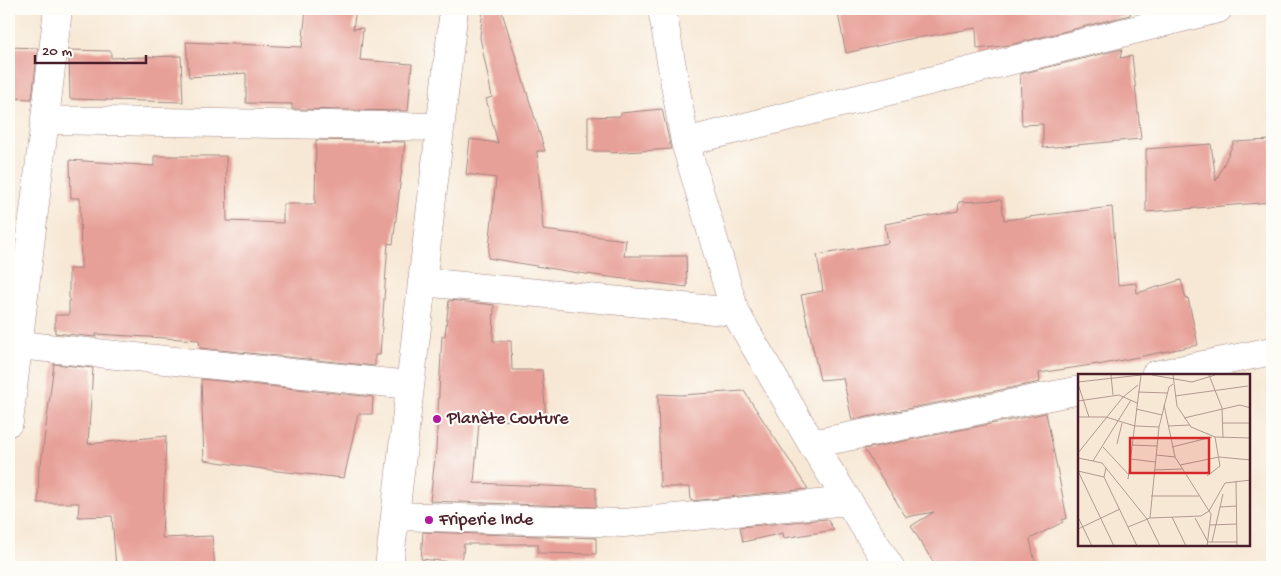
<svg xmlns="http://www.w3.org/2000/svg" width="1281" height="576" font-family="'Gochi Hand',sans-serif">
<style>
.building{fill:#e7a098}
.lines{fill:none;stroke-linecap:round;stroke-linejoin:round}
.minor-casing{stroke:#a08480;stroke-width:29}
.minor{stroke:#fff;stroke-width:28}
.poi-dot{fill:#b5179e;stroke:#fdfcf7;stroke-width:2}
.labels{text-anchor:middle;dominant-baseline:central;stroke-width:4.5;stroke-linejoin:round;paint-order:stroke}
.poi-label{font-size:18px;fill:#4a1f2b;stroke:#fdfcf7;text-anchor:start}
.inset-road{fill:none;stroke:#b29891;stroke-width:1}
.view{fill:#d62828;fill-opacity:0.15;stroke:#d62828;stroke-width:2.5}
.inset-edge{fill:none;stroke:#4a1f2b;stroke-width:2.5}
</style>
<rect width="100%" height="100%" fill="#fdfcf7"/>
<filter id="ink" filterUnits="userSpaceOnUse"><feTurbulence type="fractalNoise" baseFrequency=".02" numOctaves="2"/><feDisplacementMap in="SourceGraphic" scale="10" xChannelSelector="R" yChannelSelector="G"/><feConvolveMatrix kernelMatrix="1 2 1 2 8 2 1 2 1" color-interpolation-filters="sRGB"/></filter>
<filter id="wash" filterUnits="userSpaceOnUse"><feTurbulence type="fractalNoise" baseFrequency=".0096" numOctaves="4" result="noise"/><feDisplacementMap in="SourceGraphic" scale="20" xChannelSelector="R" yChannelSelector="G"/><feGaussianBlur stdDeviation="1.12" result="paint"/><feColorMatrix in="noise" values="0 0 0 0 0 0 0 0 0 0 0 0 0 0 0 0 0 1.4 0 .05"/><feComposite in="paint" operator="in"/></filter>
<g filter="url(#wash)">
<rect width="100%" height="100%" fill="#f7e8d5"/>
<g id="blocks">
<path class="building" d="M306 9H356L353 29 363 28 360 60 412 64 408 111 292 109V104L246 103V73L189 77 186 42 302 47Z
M483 9H501L545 151H537L543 230 626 240 624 256H686L687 287 578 273 488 258 496 178 466 174 470 139 498 143 486 99 492 97 480 37Z
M837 9H1131L1130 15 1010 45 977 49 976 28 904 40 846 53Z
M9 47 38 48 32 99 9 98Z
M1122 49 1120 58 1132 56 1141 139 1043 148V124L1022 125 1020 74Z
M69 50 111 51V58L181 56 183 102 70 99Z
M662 109 671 149 610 153V151H588V117L620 116 621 113Z
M316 140 405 142 393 244 388 243 380 355H375V366L200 348 199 340 96 334V337L55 333V315H69V269H81L80 198H71L70 160 154 166V156H226L227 221 283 223V204H315Z
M1272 140V202L1146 212V149L1211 144 1216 181 1234 142Z
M1001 200 1004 220 1112 207 1118 285 1136 283 1137 293 1181 280 1186 299 1188 298 1198 345 1098 365V364L1039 373 1040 382 852 420 843 378 820 380 801 295 823 291 817 255 888 243 885 224 958 211 959 202Z
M449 300 494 305 493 341H511L512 370H542L546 418 479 422 474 483 596 488V507L430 501 436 449 442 336H445Z
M54 364 93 368 88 444 166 436 162 538 212 536 215 567H116L112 516 78 517 79 503H38L39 464H41Z
M201 379 373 397 372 414H358L344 478 277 471 204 460Z
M744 391 808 489 691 501 690 487H660L658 394 681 395Z
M1046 413 1067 518 1062 520 1063 522 1030 539 1036 567H936L911 526 934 512 906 517 864 449Z
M827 519 834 530 784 538 783 533 743 542 740 527Z
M423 532 596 538V554L538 553V544H464L462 563 421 559Z"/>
</g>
</g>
<g filter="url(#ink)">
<use href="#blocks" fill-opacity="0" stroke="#a08480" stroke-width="1"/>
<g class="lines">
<g class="minor-casing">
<path id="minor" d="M662 9 685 142 735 312 812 444 890 567
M45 120 440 127
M685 142 1218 9
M422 282 735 312
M18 345 410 385
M1155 375 1272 351
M9 422 58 9
M812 444 1080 390
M395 516 624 523 848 501
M389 567 454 9"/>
</g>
<use href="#minor" class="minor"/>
</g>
</g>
<g class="poi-dot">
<circle cx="437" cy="419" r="5"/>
<circle cx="429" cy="520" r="5"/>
</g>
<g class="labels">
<g class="poi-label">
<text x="447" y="419">Planète Couture</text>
<text x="439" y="520">Friperie Inde</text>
</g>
</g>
<g transform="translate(1078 374)">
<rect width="172" height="172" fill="#f7e8d5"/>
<path class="inset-road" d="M33 1 35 21M74 1 114 8 137 1M95 1 99 32 113 53 137 63 173 64M131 1 144 34 145 64M0 8 63 1M0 10 11 43M60 18 89 19M97 22 170 12M0 27 41 21 59 29M86 31 97 83 133 140 129 172M58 35 84 41M0 43H28L57 52 81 53M106 44 162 31 173 34M145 49H173M90 52 112 51M39 70 44 49M54 71 79 72M25 73 51 101M94 73 134 63M0 79 45 23 60 11M78 81 97 83M0 84 15 87 53 26M53 85 77 88M15 87 24 89 69 145 82 172M102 91 141 83 173 86M28 94 26 103 59 172M76 96 104 95M0 97 36 172M0 97 26 103M129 102 142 92 137 63M50 105 63 1M158 107 159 172M73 122H121M142 133 158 132M0 143 14 172M94 143 108 172M72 144 81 53 91 13 95 10M117 144 130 168H159M132 151 159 150M50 153 72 144 123 142 131 137 147 109 173 106M0 155 42 135M134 168 145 120"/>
<path class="view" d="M52 64H131V99H52Z"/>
<rect width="172" height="172" class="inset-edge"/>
</g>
<rect width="1281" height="576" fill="none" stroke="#fdfcf7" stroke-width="30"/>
<path d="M35 55v8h111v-8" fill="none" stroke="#4a1f2b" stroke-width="2.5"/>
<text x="42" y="55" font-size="15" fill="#4a1f2b" stroke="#fdfcf7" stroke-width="4" paint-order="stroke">20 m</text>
</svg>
